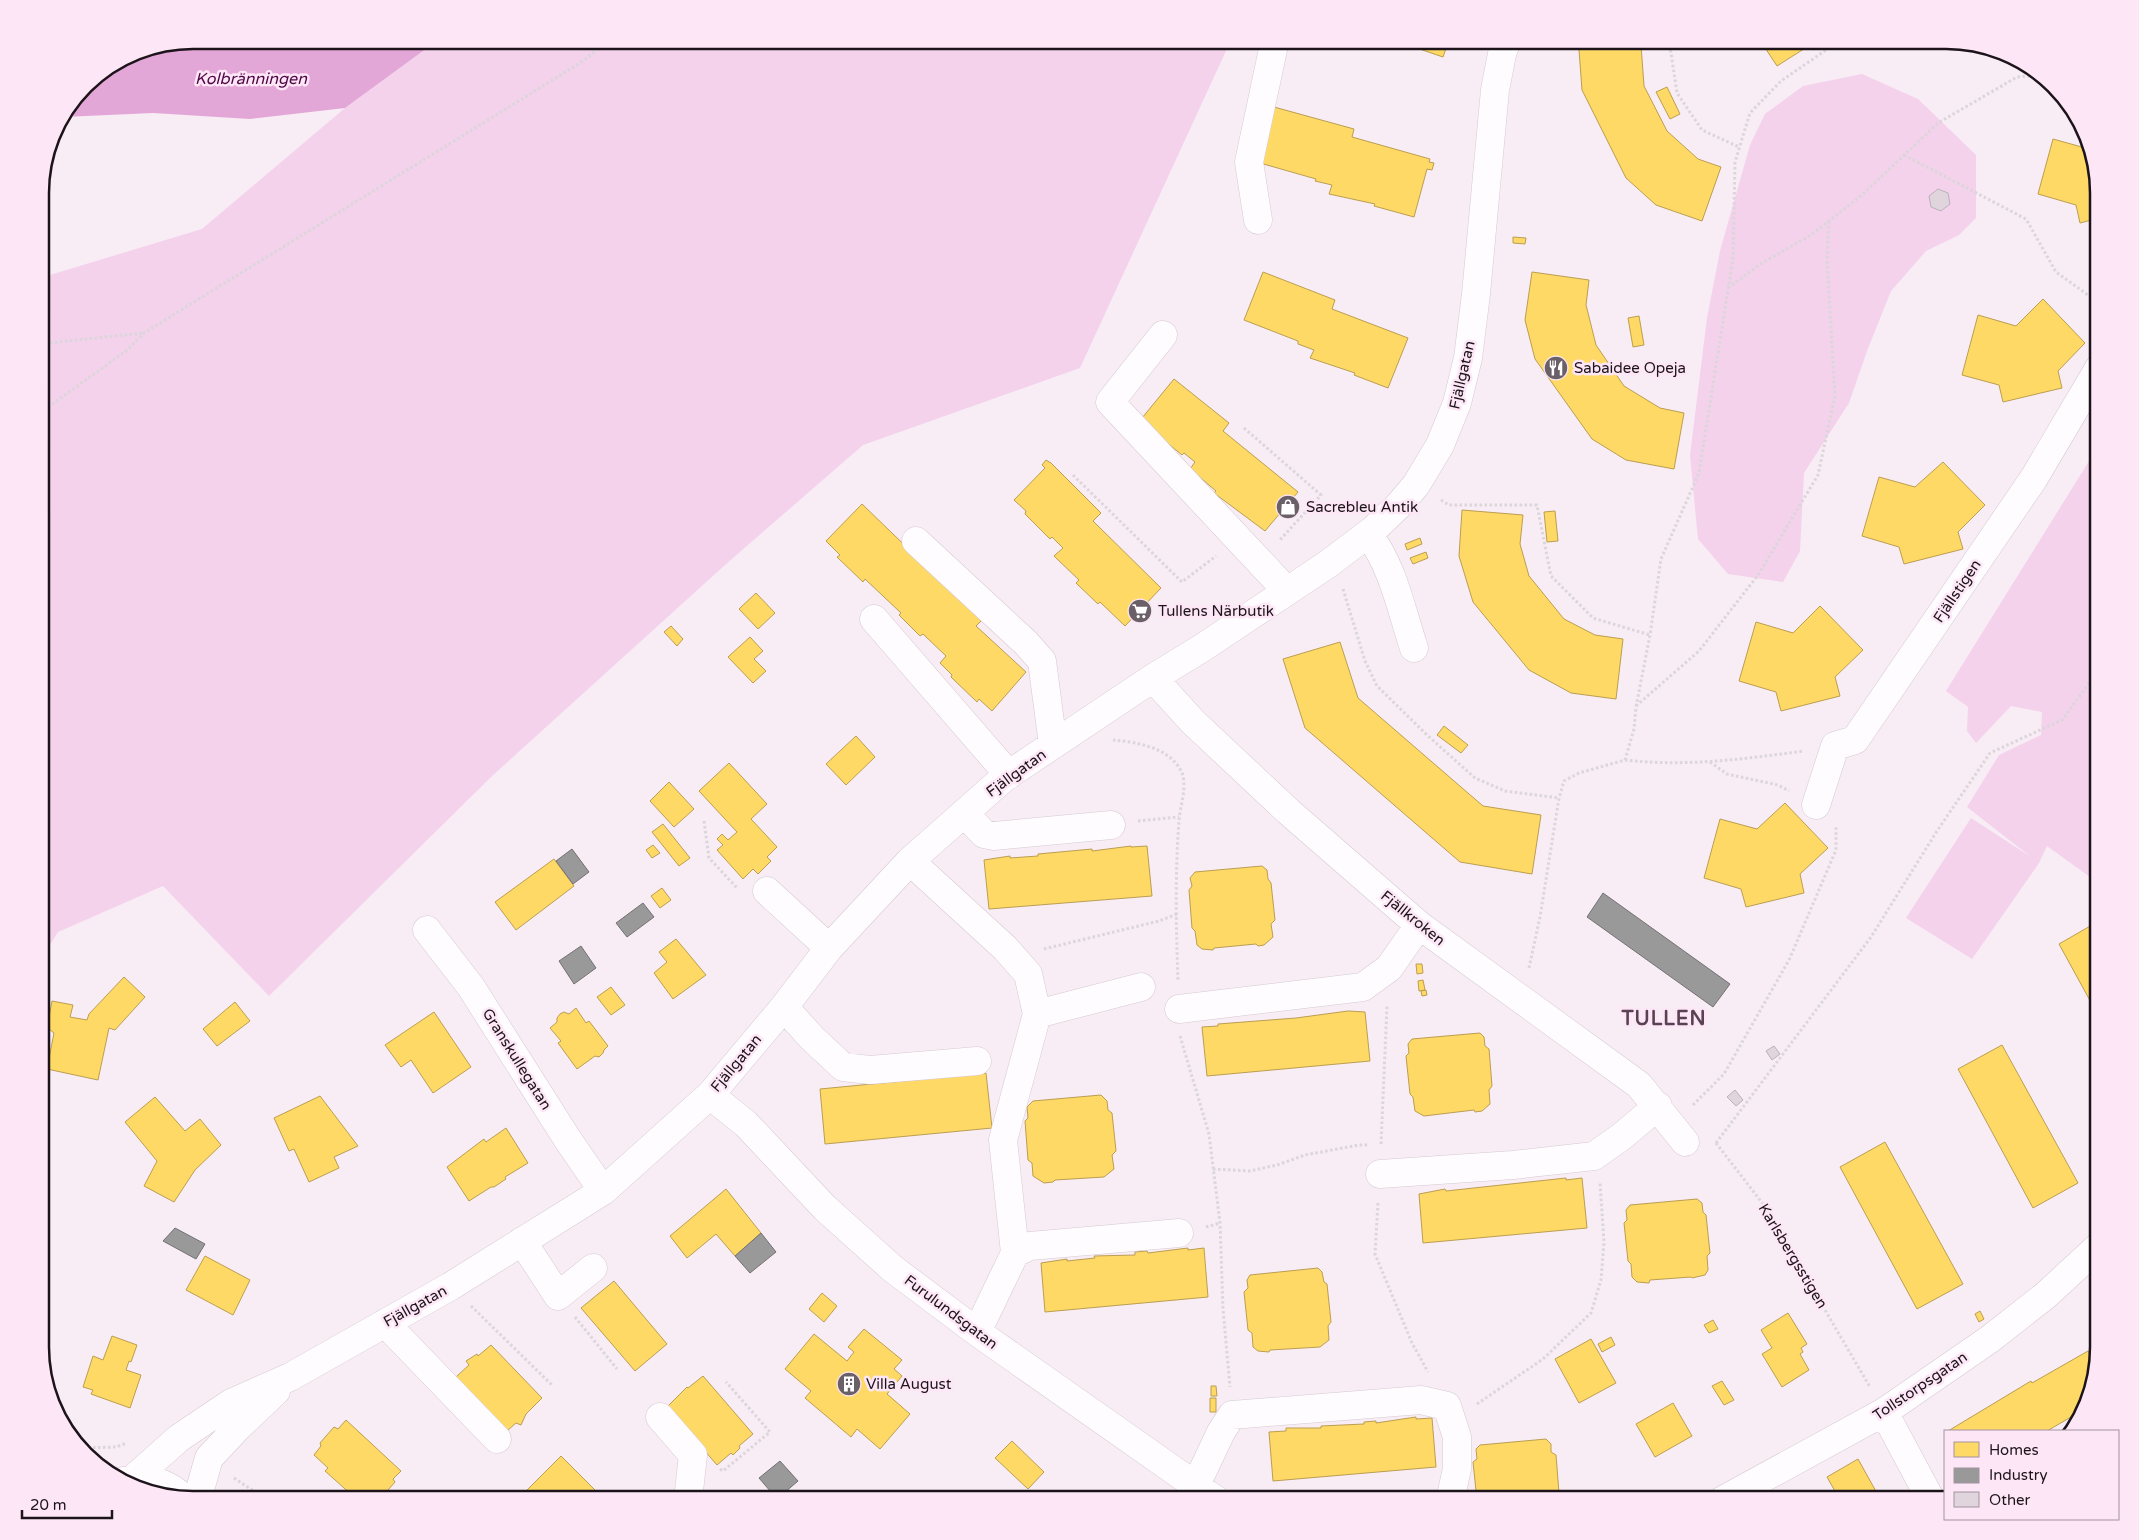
<svg xmlns="http://www.w3.org/2000/svg" width="2139" height="1540" font-family="'Varela Round',sans-serif">
<style>
.green{fill:#f4d2ec}
.water{fill:#e3a7d7}
.homes{fill:#ffd966;stroke:#bb9e50}
.industry{fill:#999;stroke:#747173}
.building{fill:#e0d5dd;stroke:#bbb1b8}
.lines{fill:none;stroke-linecap:round;stroke-linejoin:round}
.minor-casing{stroke:#d5cad2;stroke-width:29}
.path{stroke:#dad6d9;stroke-width:3;stroke-dasharray:2.5 2.5;stroke-linecap:butt}
.minor{stroke:#fefcfe;stroke-width:28}
.labels{text-anchor:middle;dominant-baseline:central;stroke-width:5;stroke-linejoin:round;paint-order:stroke}
.poi-label{font-size:15px;fill:#1d141b;stroke:#fde7f7;text-anchor:start}
.street-label{font-size:15px;fill:#1d141b;stroke:#fde7f7}
.water-label{font-size:16px;font-style:italic;fill:#4f0445;stroke:#fde7f7}
.district-label{font-size:20px;font-weight:bold;letter-spacing:1px;fill:#584253;stroke:#fde7f7}
.rim{fill:none;stroke:#1d141b;stroke-width:2.5}
</style>
<rect width="100%" height="100%" fill="#f8ecf5"/>
<path class="green" d="M438 40H1231L1080 368 863 445 725 565 491 777 269 996 163 886 58 932 40 961V278L202 229 345 108Z
M1862 74 1918 99 1976 155V218L1959 235 1926 251 1891 291 1867 351 1849 403 1804 473 1800 551 1783 582 1728 574 1698 539 1690 455 1707 318 1720 251 1750 145 1765 114 1803 86Z
M2099 445V868L2090 877 2047 846 2039 863 1972 959 1906 918 1971 818 2031 857 1967 807 1999 755 2041 735 2042 712 2011 706 1976 743 1967 731 1968 707 1946 691Z"/>
<path class="water" d="M193 40H438L345 108 250 119 153 113 63 117 85 85 135 52Z"/>
<path class="homes" d="M1393 40H1449L1443 57Z
M1583 40H1643L1641 45 1644 86 1667 131 1698 159 1721 167 1702 221 1656 205 1626 178 1582 90 1579 50Z
M1760 40H1818L1777 66Z
M1667 87 1680 114 1670 119 1656 92Z
M1274 107 1354 129 1352 137 1430 159 1429 162 1434 163 1432 170 1427 169 1414 217 1374 206 1375 204 1329 194 1332 185 1315 181 1316 179 1260 163Z
M2053 139 2089 149 2099 193V218L2080 223 2076 205 2038 194Z
M1513 237 1526 238 1525 244 1513 243Z
M1263 272 1335 300 1332 309 1408 338 1388 388 1354 375 1355 373 1310 358 1314 350 1298 344V341L1244 320Z
M1532 272 1589 280 1586 305 1596 345 1624 386 1660 408 1684 413 1674 469 1626 460 1592 439 1535 359 1525 320Z
M2043 299 2085 343 2058 371 2062 388 2003 402 1999 385 1962 375 1978 315 2016 326Z
M1639 316 1644 345 1633 347 1628 318Z
M1174 379 1229 423 1223 431 1298 492 1265 531 1214 493 1216 491 1190 469 1195 462 1184 453 1182 455 1154 432 1155 430 1142 418Z
M1046 460 1051 463 1101 513 1093 521 1161 588 1125 626 1100 602 1098 604 1076 583 1079 580 1054 556 1063 548 1052 537 1050 539 1025 514 1026 511 1014 500 1045 468 1042 465Z
M1943 462 1985 505 1958 532 1963 549 1904 564 1899 547 1862 536 1879 477 1915 487Z
M862 504 982 620 976 626 1026 672 992 711 979 699 977 702 951 677 952 675 940 663 946 656 923 634 920 636 899 615 901 613 865 579 863 582 837 557 840 555 826 541Z
M1462 510 1523 515 1520 544 1529 576 1564 619 1595 635 1623 639 1616 699 1571 693 1529 670 1473 602 1459 556Z
M1555 511 1558 541 1547 542 1544 512Z
M1420 538 1422 544 1407 550 1405 544Z
M1426 552 1428 558 1413 564 1410 558Z
M756 593 775 613 758 629 739 609Z
M1820 606 1863 650 1835 677 1840 696 1781 711 1776 692 1739 681 1756 622 1793 633Z
M671 626 683 639 677 646 664 632Z
M750 637 763 651 754 659 766 671 753 683 728 657Z
M1340 642 1358 698 1483 806 1541 815 1532 874 1460 862 1305 728 1283 659Z
M1444 726 1468 745 1461 753 1437 735Z
M856 736 875 757 846 785 826 764Z
M729 763 767 804 751 819 777 847 767 857 771 861 758 874 753 869 743 879 717 850 723 845 717 839 722 834 728 840 737 832 699 791Z
M669 782 694 809 674 827 650 801Z
M1785 803 1828 848 1800 874 1804 893 1746 907 1741 889 1704 878 1720 819 1757 829Z
M663 824 690 858 679 866 652 832Z
M653 845 660 853 652 858 646 850Z
M1131 846V847L1147 846 1152 896 989 909 984 860 1010 856V858L1038 856V854L1092 849V851Z
M554 859 574 886 516 930 495 902Z
M1262 866 1267 870 1268 879 1271 883 1275 920 1271 924 1273 937 1264 945 1258 946 1256 944 1214 948 1213 950 1202 949 1197 945 1195 931 1192 928 1189 890 1192 886 1190 878 1195 872Z
M662 888 671 900 660 908 651 896Z
M2099 921V1017L2059 944Z
M676 939 706 975 673 999 654 973 667 962 659 952Z
M1416 964H1422L1423 973 1417 974Z
M124 977 145 997 115 1030 109 1028 98 1080 47 1069 54 1033 49 1029 48 1023 52 1001 73 1005 70 1017 87 1020 89 1014Z
M1423 980 1425 990 1419 991 1418 981Z
M611 987 625 1005 611 1015 597 997Z
M1426 990 1427 995 1422 996 1421 991Z
M235 1002 250 1021 217 1046 203 1029Z
M576 1008 586 1023 589 1021 608 1046 604 1050 603 1053 599 1057 595 1056 577 1069 558 1043 561 1041 550 1028 557 1022V1018L560 1014 564 1012 569 1014Z
M1348 1011 1365 1012 1370 1061 1207 1076 1202 1027 1218 1026V1024L1296 1018Z
M434 1012 471 1067 433 1093 411 1060 401 1067 385 1045Z
M1480 1033 1484 1037 1485 1046 1489 1049 1492 1086 1489 1090 1490 1104 1482 1111 1475 1112 1474 1110 1424 1116 1415 1111 1413 1097 1410 1094 1406 1056 1409 1053 1408 1044 1412 1039Z
M2002 1045 2078 1183 2033 1208 1958 1069Z
M986 1073 992 1128 825 1144 820 1089Z
M1101 1095 1107 1101 1108 1110 1112 1113 1116 1151 1112 1155 1114 1169 1104 1177 1055 1180 1053 1182 1044 1183 1033 1176 1032 1163 1028 1160 1025 1121 1028 1118 1027 1107 1033 1101Z
M320 1096 358 1146 334 1157 339 1168 309 1182 294 1149 289 1151 274 1118Z
M155 1097 185 1131 200 1119 221 1145 195 1170 174 1202 144 1186 157 1161 125 1122Z
M506 1128 528 1163 505 1177 506 1179 494 1187H491L469 1201 447 1167 484 1139 486 1142Z
M1885 1142 1963 1284 1917 1309 1840 1167Z
M1566 1178V1180L1582 1178 1587 1228 1423 1243 1419 1194 1445 1189 1446 1191Z
M726 1189 761 1233 735 1256 716 1234 687 1258 670 1236Z
M1697 1199 1702 1203 1703 1212 1706 1215 1710 1253 1707 1256 1708 1270 1705 1275 1692 1278 1691 1277 1650 1280 1649 1283 1637 1282 1632 1277 1631 1264 1628 1261 1624 1223 1627 1220 1626 1210 1630 1205Z
M1188 1248V1250L1204 1248 1208 1297 1045 1312 1041 1263 1067 1259V1261L1095 1258 1094 1256 1135 1255V1252L1147 1251 1148 1253Z
M205 1256 250 1280 233 1315 186 1290Z
M1318 1268 1322 1272 1324 1282 1327 1284 1331 1322 1328 1326 1329 1340 1320 1347 1270 1350 1269 1352 1258 1351 1253 1347 1252 1333 1248 1330 1244 1292 1248 1288 1247 1280 1250 1275Z
M614 1281 667 1344 635 1371 581 1308Z
M822 1293 837 1306 824 1322 809 1309Z
M1980 1311 1984 1319 1979 1322 1975 1314Z
M1788 1313 1807 1344 1801 1348 1803 1352 1800 1354 1809 1370 1782 1387 1762 1354 1772 1348 1761 1330Z
M1713 1320 1718 1329 1709 1333 1704 1325Z
M864 1329 902 1360 894 1369 902 1376 887 1394 910 1414 880 1449 857 1429 851 1437 805 1398 811 1391 785 1369 814 1334 847 1361 854 1352 848 1347Z
M112 1336 137 1345 131 1362 129 1361 126 1370 141 1375 130 1408 91 1394 93 1390 83 1387 93 1356 103 1360Z
M1611 1337 1615 1345 1602 1352 1598 1344Z
M1591 1339 1616 1383 1579 1403 1555 1359Z
M491 1345 542 1398 526 1414 521 1425 516 1423 507 1431 456 1377 469 1365 466 1361 477 1354 478 1356Z
M2088 1351 2096 1364 2091 1396 2083 1410 2047 1431H1948L2031 1381 2032 1383Z
M703 1376 753 1434 739 1446 740 1448 733 1455 731 1453 717 1465 667 1407 687 1387 688 1388Z
M1722 1381 1734 1400 1724 1405 1712 1386Z
M1211 1386H1216L1217 1396H1211Z
M1210 1398H1216V1412H1210Z
M1673 1403 1692 1436 1655 1457 1636 1424Z
M1416 1417V1419L1432 1418 1436 1467 1273 1481 1269 1432 1286 1431V1428H1321V1426L1364 1424V1422L1376 1421V1423Z
M346 1420 401 1471 393 1479 395 1482 381 1498 363 1500 356 1493 353 1496 325 1471 328 1468 314 1455 321 1446 320 1443 334 1427 338 1429Z
M1546 1439 1551 1444V1452L1556 1455 1559 1493 1555 1496 1556 1500H1477L1473 1462 1477 1459 1476 1449 1480 1445Z
M1012 1441 1044 1472 1028 1489 995 1458Z
M561 1456 605 1500H537L527 1490Z
M1858 1459 1878 1495 1869 1500H1840L1827 1477Z"/>
<path class="industry" d="M572 849 589 872 573 884 556 861Z
M1603 893 1730 984 1713 1007 1587 917Z
M643 903 654 917 627 937 616 923Z
M581 946 596 968 574 984 559 961Z
M175 1228 205 1244 196 1259 163 1241Z
M761 1233 776 1252 750 1273 735 1256Z
M780 1461 798 1481 777 1499 759 1478Z"/>
<path class="building" d="M1938 189 1948 193 1950 204 1941 211 1931 207 1929 196Z
M1774 1046 1780 1054 1772 1060 1766 1051Z
M1735 1090 1743 1100 1736 1106 1727 1097Z"/>
<g class="lines">
<g class="minor-casing">
<path id="minor" d="M1258 220 1249 162 1275 40
M1163 335 1110 402 1287 591
M1368 534C1393 566 1401 609 1414 648
M916 541 1026 643 1042 661 1053 745
M874 619 1009 775
M1153 678 1193 722 1289 812 1419 925 1639 1085 1685 1142
M1816 805 1835 746 1855 740 2034 478 2099 368
M964 813 984 834 994 836 1111 825
M910 861 1005 948 1028 974 1037 1014 1003 1140 1015 1253
M767 891 829 948
M427 930 471 987 568 1140 603 1191
M784 1007 812 1038 843 1067 870 1070 977 1061
M1179 1009 1363 987 1389 968 1419 925
M1037 1014 1141 987
M710 1095 746 1124 825 1208 893 1269 977 1332 1216 1500
M1380 1174 1513 1165 1594 1156 1621 1137 1658 1106
M522 1241 558 1296 593 1268
M385 1323 497 1439
M977 1332 1015 1253 1030 1246 1179 1233
M1884 1412 1931 1500
M660 1417 693 1455 688 1500
M133 1479 179 1438 231 1403 290 1377 451 1286 603 1191 710 1095 784 1007 829 948 910 861 1005 777 1153 678 1202 648 1328 564 1373 530 1399 505 1416 485 1440 445 1457 403 1468 358 1476 294 1495 90 1502 54 1507 40
M123 1481C146 1477 166 1481 183 1498
M1196 1485 1221 1432 1232 1415 1421 1400 1447 1406 1457 1437V1469L1450 1500
M197 1500 209 1458 237 1428 276 1391
M1723 1500 1884 1412 1990 1339 2046 1295 2099 1246"/>
</g>
<path class="path" d="M1669 40 1677 93 1702 130 1739 147
M1904 155 2026 219 2056 272 2099 303
M1728 288 1762 263 1811 235 1862 195 1938 123 2017 77 2042 75
M40 344 143 333
M40 413 126 351 144 333 580 63 610 40
M1244 428 1321 495 1279 541
M1073 475 1182 582 1216 556
M1441 500 1449 505H1537L1551 576 1593 618 1650 635
M1343 589 1365 661 1377 686 1427 735 1475 778 1505 791 1559 798
M1636 706 1699 651 1758 575 1818 475 1835 396 1827 259 1829 220
M1113 740C1136 742 1167 747 1180 769 1189 783 1180 805 1179 821 1175 873 1176 928 1178 980
M1625 760C1685 767 1744 759 1804 751
M1710 762 1727 774 1778 785 1789 791
M704 821 709 858 738 889
M1138 821 1179 817
M1044 949 1159 921 1177 914
M1529 968 1540 917 1559 798 1564 781 1579 773 1625 760 1634 729 1636 707 1650 635 1661 559 1699 473 1733 259 1735 162 1750 113 1781 81 1826 50 1831 40
M1180 1036 1209 1134 1220 1223 1223 1309 1230 1387
M1693 1105 1724 1074 1789 960 1836 850V826
M1716 1143 1871 937 1937 831 1990 753 2062 720 2099 670
M1716 1143 1763 1204 1870 1387
M1381 1144 1387 1006
M1213 1169 1250 1171 1277 1165 1305 1155 1359 1145H1369
M1378 1203 1375 1254 1412 1343 1428 1372
M1206 1227 1220 1223
M471 1306 552 1385
M575 1317 617 1369
M1477 1404 1543 1359 1591 1313 1601 1280 1604 1242 1600 1183
M83 1448 116 1447 127 1443
M720 1469 723 1471 770 1432 726 1382
M234 1478 267 1500
M230 1493 233 1500"/>
<use href="#minor" class="minor"/>
</g>
<defs>
<g id="restaurant-disc" transform="scale(1.25)"><circle r="9.5" fill="#6a6067" stroke="#fde7f7"/><path d="M-5-6h1v4h1v-4h1v4h1v-4h1v5L-1.5 .5V6h-2V.5L-5-1ZM5-6V6H3V1.5H1.5Q1.5-4 5-6Z" fill="#fff"/></g>
<g id="shop-disc" transform="scale(1.25)"><circle r="9.5" fill="#6a6067" stroke="#fde7f7"/><path d="M-5-2.5h2.3a2.7 3.5 0 0 1 5.4 0H5L5.5 6h-11ZM-1.5-2.5h3a1.5 2.3 0 0 0-3 0Z" fill="#fff"/></g>
<g id="supermarket-disc" transform="scale(1.25)"><circle r="9.5" fill="#6a6067" stroke="#fde7f7"/><path d="M-6-5.5h2.5l.6 2H6L4.5 2H-2.5L-4.4-4H-6ZM-1.5 3.2a1.3 1.3 0 1 0 .1 0ZM3 3.2a1.3 1.3 0 1 0 .1 0Z" fill="#fff"/></g>
<g id="building-disc" transform="scale(1.25)"><circle r="9.5" fill="#6a6067" stroke="#fde7f7"/><path d="M-4-6H4V6H1V3H-1V6H-4ZM-2.5-4.3h1.7v1.8h-1.7ZM.8-4.3h1.7v1.8H.8ZM-2.5-1h1.7V.8h-1.7ZM.8-1h1.7V.8H.8Z" fill="#fff"/></g>
</defs>
<g fill-rule="evenodd">
<use href="#restaurant-disc" x="1556" y="368"/>
<use href="#shop-disc" x="1288" y="507"/>
<use href="#supermarket-disc" x="1140" y="611"/>
<use href="#building-disc" x="849" y="1384"/>
</g>
<g class="labels">
<g class="poi-label">
<text x="1574" y="368">Sabaidee Opeja</text>
<text x="1306" y="507">Sacrebleu Antik</text>
<text x="1158" y="611">Tullens Närbutik</text>
<text x="866" y="1384">Villa August</text>
</g>
<g class="street-label">
<text transform="translate(1462 375) rotate(-77)">Fjällgatan</text>
<text transform="translate(1957 591) rotate(-56)">Fjällstigen</text>
<text transform="translate(1016 773) rotate(-36)">Fjällgatan</text>
<text transform="translate(1413 918) rotate(39)">Fjällkroken</text>
<text transform="translate(517 1059) rotate(58)">Granskullegatan</text>
<text transform="translate(736 1063) rotate(-50)">Fjällgatan</text>
<text transform="translate(1793 1256) rotate(59)">Karlsbergsstigen</text>
<text transform="translate(415 1306) rotate(-29)">Fjällgatan</text>
<text transform="translate(951 1312) rotate(37)">Furulundsgatan</text>
<text transform="translate(1920 1386) rotate(-34)">Tollstorpsgatan</text>
</g>
<g class="water-label">
<text x="251" y="79">Kolbränningen</text>
</g>
<g class="district-label">
<text x="1664" y="1019">TULLEN</text>
</g>
</g>
<path d="M0 0H2139V1540H0ZM193 49H1946A144 144 0 0 1 2090 193V1347A144 144 0 0 1 1946 1491H193A144 144 0 0 1 49 1347V193A144 144 0 0 1 193 49Z" fill="#fde7f7" fill-rule="evenodd"/>
<path class="rim" d="M193 49H1946A144 144 0 0 1 2090 193V1347A144 144 0 0 1 1946 1491H193A144 144 0 0 1 49 1347V193A144 144 0 0 1 193 49Z"/>
<rect x="1944" y="1430" width="175" height="90" fill="#fde7f7" stroke="#a3939f"/>
<rect x="1954" y="1442" width="25" height="15" fill="#ffd966" stroke="#a3939f"/>
<text x="1989" y="1455" font-size="15" fill="#1d141b">Homes</text>
<rect x="1954" y="1468" width="25" height="15" fill="#999999" stroke="#a3939f"/>
<text x="1989" y="1480" font-size="15" fill="#1d141b">Industry</text>
<rect x="1954" y="1492" width="25" height="15" fill="#e0d5dd" stroke="#a3939f"/>
<text x="1989" y="1505" font-size="15" fill="#1d141b">Other</text>
<path d="M22 1510v8h90v-8" fill="none" stroke="#1d141b" stroke-width="2.5"/>
<text x="30" y="1510" font-size="15" fill="#1d141b" stroke="#fde7f7" stroke-width="4" paint-order="stroke">20 m</text>
</svg>
